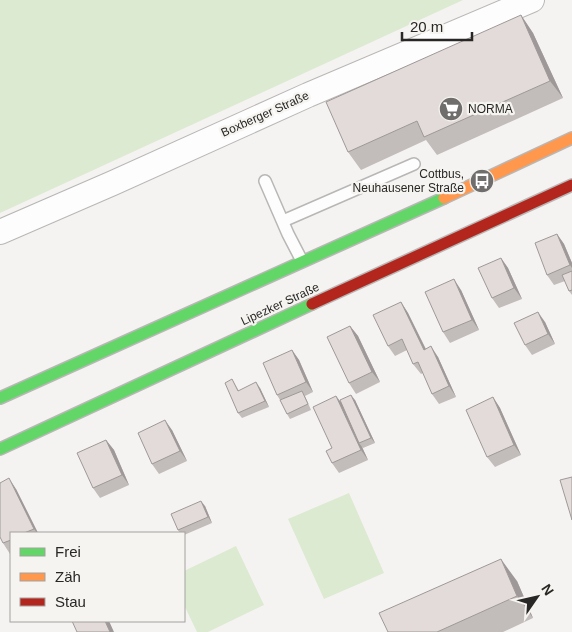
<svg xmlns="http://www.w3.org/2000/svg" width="572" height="632" font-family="Arial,sans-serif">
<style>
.green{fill:#dcead1}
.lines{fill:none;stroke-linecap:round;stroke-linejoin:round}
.lane-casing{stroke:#b8b7b6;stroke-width:14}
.street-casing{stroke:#b8b7b6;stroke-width:26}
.fast-casing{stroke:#b8b7b6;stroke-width:14}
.slow-casing{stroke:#b8b7b6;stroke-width:14}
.jam-casing{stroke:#b8b7b6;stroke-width:14}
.lane{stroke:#fefdfd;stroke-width:11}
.street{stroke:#fefdfd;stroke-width:24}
.fast{stroke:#63d668;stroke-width:11}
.slow{stroke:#ff974d;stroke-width:11}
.jam{stroke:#b3261e;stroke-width:11}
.wall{fill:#c2bcbb}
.shaded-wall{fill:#9e9998}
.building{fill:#e2dbd9;stroke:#9e9998}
.labels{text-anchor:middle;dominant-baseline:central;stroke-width:4.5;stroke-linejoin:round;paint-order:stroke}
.poi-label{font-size:12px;fill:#282726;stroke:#f6f4f0;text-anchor:start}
.street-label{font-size:12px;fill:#282726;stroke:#f6f4f0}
</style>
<rect width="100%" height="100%" fill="#f5f3f1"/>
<path class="green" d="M0 0H463L0 213Z
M349 493 384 573 324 599 288 519Z
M236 546 264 605 208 632H197L184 605V571Z"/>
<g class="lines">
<g class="lane-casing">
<path id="lane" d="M265 181 288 234 302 261
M283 221 414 164"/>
</g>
<g class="street-casing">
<path id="street" d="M0 232 113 183 308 95 532 0"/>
</g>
<g class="fast-casing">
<path id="fast" d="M0 398 444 198
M0 449 312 304"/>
</g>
<g class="slow-casing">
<path id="slow" d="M444 198 572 138"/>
</g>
<g class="jam-casing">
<path id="jam" d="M312 304 572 185"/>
</g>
<use href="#lane" class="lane"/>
<use href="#street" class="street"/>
<use href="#fast" class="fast"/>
<use href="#slow" class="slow"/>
<use href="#jam" class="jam"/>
</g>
<path class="wall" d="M521 15 533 33 563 98 437 155 426 140 361 170 348 152Z
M557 234 564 244 572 263V295L569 291 565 281 554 285 547 275Z
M501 258 508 268 522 299 499 308 492 298Z
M461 290 479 330 450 343 443 332Z
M401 302 408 313 426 349 438 357 456 397 439 404 432 394 423 373 421 374 413 364 407 350 395 356 388 346Z
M545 322 555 344 532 355 525 345Z
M350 326 358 336 380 382 356 394 349 383Z
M292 350 299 360 313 392 305 396 311 410 290 419 287 414 280 400 277 395Z
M232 379 239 391 260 388 269 407 242 418 238 413Z
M493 397 500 408 521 455 495 467 487 457Z
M355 400 375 443 363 448 362 447 368 460 339 473 332 463V448L341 402Z
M172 430 187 461 159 474 152 464Z
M106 440 114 450 129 485 100 498 93 488Z
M16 489 38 533H11V553L10 554 3 543Z
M205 506 212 523 184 535V533H180L178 530Z
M517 581 533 618 503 632H388Z"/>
<path class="shaded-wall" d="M521 15 533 33 563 98 550 81Z
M557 234 564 244 572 263V268L570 265Z
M501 258 508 268 522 299 514 288Z
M454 279 461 290 479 330 472 320Z
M401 302 408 313 431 360 424 350Z
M538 312 545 322 555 344 548 334Z
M350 326 358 336 380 382 372 372Z
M431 346 438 357 456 397 449 386Z
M292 350 299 360 313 392 306 382Z
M256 382 260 388 269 407 265 401Z
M351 395 355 400 375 443 371 438Z
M336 396 344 406 359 443 362 447 368 460 361 450Z
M493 397 500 408 521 455 514 445Z
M165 420 172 430 187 461 180 451Z
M106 440 114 450 129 485 122 475Z
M9 478 16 489 38 533H37L34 529Z
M201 501 205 506 212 523 208 517Z
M501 559 517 581 533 618 517 596Z
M105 621H109L114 632H110Z"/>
<path class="building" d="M521 15 550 81 424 137 417 121 348 152 326 102Z
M557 234 570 265 547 275 535 243Z
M501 258 514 288 492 298 478 268Z
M572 271V290L569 291 562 275Z
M454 279 472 320 443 332 425 292Z
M401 302 424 350 431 346 449 386 432 394 418 362 413 364 402 339 388 346 373 315Z
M538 312 548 334 525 345 514 323Z
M350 326 372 372 349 383 327 337Z
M292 350 306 382 277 395 263 363Z
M232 379 238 391 256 382 265 401 238 413 225 383Z
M302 391 308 404 287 414 280 400Z
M351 395 371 438 359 443 340 400Z
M336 396 361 450 332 463 326 451 332 448 313 407Z
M493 397 514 445 487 457 466 410Z
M165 420 180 451 152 464 138 433Z
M106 440 122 475 93 488 77 453Z
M572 477V520L560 480Z
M9 478 34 529 24 533H11V540L3 543 0 537V483Z
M201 501 208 517 178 530 171 514Z
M501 559 517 596 437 632H388L379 613Z
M72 621H105L110 632H77Z"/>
<defs>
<g id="supermarket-disc" transform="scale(1.25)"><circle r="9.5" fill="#706e6d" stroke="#f6f4f0"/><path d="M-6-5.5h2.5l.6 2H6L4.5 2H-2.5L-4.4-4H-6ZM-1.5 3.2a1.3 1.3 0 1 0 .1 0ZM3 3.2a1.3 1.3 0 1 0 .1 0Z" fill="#fff"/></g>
<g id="bus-disc" transform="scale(1.25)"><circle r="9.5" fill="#706e6d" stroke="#f6f4f0"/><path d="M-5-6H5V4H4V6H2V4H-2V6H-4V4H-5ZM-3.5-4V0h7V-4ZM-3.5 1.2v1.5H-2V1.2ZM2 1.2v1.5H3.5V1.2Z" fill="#fff"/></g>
</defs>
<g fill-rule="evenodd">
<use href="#supermarket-disc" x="451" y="109"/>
<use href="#bus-disc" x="482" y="181"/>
</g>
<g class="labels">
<g class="poi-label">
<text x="468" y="109">NORMA</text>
<text x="464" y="174" text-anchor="end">Cottbus,<tspan x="464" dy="14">Neuhausener Straße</tspan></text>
</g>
<g class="street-label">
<text transform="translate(265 114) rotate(-24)">Boxberger Straße</text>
<text transform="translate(280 304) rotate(-25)">Lipezker Straße</text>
</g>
</g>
<rect x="10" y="532" width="175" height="90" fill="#f6f4f0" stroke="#a4a29f"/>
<rect x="20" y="548" width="25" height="8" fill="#63d668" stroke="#a4a29f"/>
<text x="55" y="557" font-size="15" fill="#282726">Frei</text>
<rect x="20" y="573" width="25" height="8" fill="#ff974d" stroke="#a4a29f"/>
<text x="55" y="582" font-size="15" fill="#282726">Zäh</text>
<rect x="20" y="598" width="25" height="8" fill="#b3261e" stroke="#a4a29f"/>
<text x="55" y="607" font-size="15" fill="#282726">Stau</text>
<g transform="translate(537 597) rotate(56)" stroke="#f6f4f0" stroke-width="4" paint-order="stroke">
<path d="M0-4L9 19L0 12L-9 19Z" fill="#282726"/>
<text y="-8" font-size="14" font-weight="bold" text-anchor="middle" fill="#282726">N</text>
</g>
<path d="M402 32v8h70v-8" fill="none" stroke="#282726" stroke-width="2.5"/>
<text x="410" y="32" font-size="15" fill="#282726" stroke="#f6f4f0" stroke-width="4" paint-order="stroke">20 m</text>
</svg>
